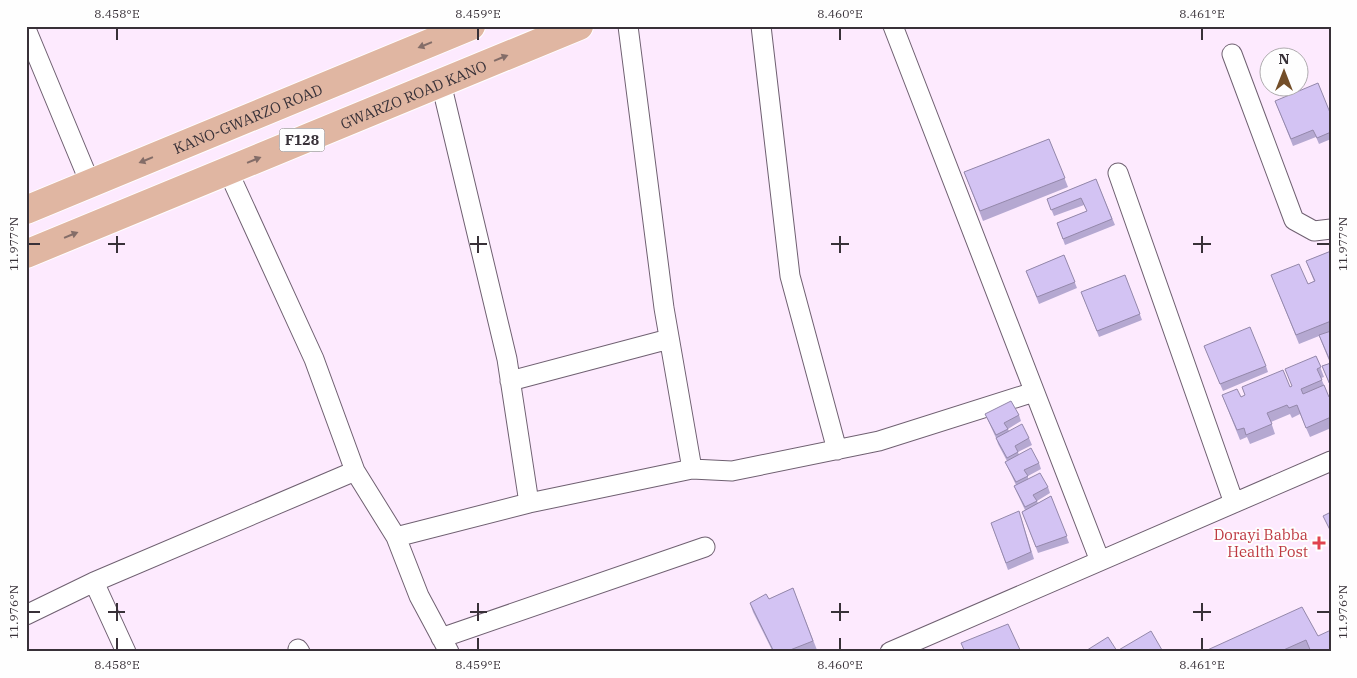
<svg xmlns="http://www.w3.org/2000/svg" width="1357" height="678" font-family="'IBM Plex Serif',serif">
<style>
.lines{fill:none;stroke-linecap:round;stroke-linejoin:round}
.minor-casing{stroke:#6f6071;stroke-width:21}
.primary-casing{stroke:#fff;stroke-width:30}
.minor{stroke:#fff;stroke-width:19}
.primary{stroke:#e0b6a2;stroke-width:28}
.wall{fill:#b5a8d1}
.building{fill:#d3c3f3;stroke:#9488aa}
.oneway{fill:#846d68}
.ticks{fill:none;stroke:#383138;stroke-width:2}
.health-dot{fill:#e0444e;stroke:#fefefe;stroke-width:2}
.labels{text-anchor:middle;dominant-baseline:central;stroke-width:4;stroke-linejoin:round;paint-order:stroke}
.shield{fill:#fefefe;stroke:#736e73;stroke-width:1}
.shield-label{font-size:14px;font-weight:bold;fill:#383138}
.street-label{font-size:15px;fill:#383138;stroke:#fefefe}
.health-label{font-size:15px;fill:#be3a42;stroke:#fefefe;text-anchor:end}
.neatline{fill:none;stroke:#383138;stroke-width:2}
.ticks-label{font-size:12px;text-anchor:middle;fill:#383138}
</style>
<rect width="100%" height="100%" fill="#fdeafe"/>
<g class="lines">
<g class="minor-casing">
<path id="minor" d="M628 26 664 308 692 469
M761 26 790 276 837 450
M893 26 1100 561
M26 29 90 183
M1232 54 1294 220 1314 231 1331 229
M441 83 507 359 529 503
M228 171 314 359 355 471 396 537 419 596 449 652
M1118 173 1234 503
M510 381 669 339
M396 537 529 503 692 469 732 471 879 441 1034 392
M94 582 126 652
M26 615 94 582 355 471
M441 638 705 547
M298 649 300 652
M890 652 1331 461"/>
</g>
<g class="primary-casing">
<g id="primary">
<path id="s1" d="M26 210 471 26"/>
<path id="s2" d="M26 254 579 26"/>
</g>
</g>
<use href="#minor" class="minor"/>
<use href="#primary" class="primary"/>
</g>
<path class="wall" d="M1275 101 1331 115V139L1319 144 1316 137 1293 146Z
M1049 139 1068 187 983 221 964 172Z
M1096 179 1115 225 1065 245 1057 223 1087 211 1084 205 1054 216 1047 199Z
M1331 251V388L1322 366 1330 363 1319 336 1299 344 1271 275 1308 284 1314 281 1306 261Z
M1064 255 1077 288 1039 304 1026 271Z
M1125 275 1142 320 1099 337 1081 292Z
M1204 346 1266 366 1268 372 1223 391Z
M1316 356 1324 377 1321 378 1329 397 1331 396V428L1310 437 1300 414 1292 418 1290 414 1271 422 1275 434 1250 444 1247 437 1240 440 1222 395 1241 397 1245 395 1242 387H1290L1292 386Z
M985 414 1019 415 1021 421 1008 429 1009 431 1029 438 1032 445 1018 452 1019 455 1039 463 1041 469 1028 476V479L1048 487 1050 493 1037 501 1038 503 1051 496 1069 543 1038 553 1022 512 1025 510 1017 493 1014 486 1016 485 1008 468 1005 462 1007 461 998 444 996 438Z
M1021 517 1034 559 1008 570 991 523Z
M793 588 817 650 812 652H773L753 612 750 603 769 599Z
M1318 636 1331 652H1203Z"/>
<path class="building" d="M1318 83 1331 115V132L1317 138 1313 130 1291 139 1275 101Z
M1049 139 1065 178 980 211 964 172Z
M1096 179 1112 219 1063 239 1057 223 1087 211 1081 198 1051 210 1047 199Z
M1331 251V321L1296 335 1271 275 1299 264 1308 284 1315 281 1306 261Z
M1064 255 1075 282 1037 297 1026 271Z
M1125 275 1140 314 1097 331 1081 292Z
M1250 327 1266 366 1220 384 1204 346Z
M1331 331V363L1319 335Z
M1316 356 1321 367 1317 369 1322 380 1301 389 1303 394 1324 385 1329 397 1331 396V417L1306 428 1297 405 1289 408 1287 405 1267 413 1272 424 1246 435 1244 428 1237 430 1222 395 1237 389 1241 397 1245 395 1242 387 1283 370 1290 387 1292 386 1285 369Z
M1331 363V387L1322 366Z
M1011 401 1019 415 1004 423 1008 429 996 435 985 414Z
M1022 424 1029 438 1015 446 1018 452 1007 458 996 438Z
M1031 448 1039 463 1024 470 1028 476 1016 482 1005 462Z
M1040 473 1048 487 1033 495 1037 501 1025 507 1014 486Z
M1051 496 1067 536 1036 547 1022 512Z
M1019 511 1031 552 1006 563 991 523Z
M1331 512V532L1323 516Z
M793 588 813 641 785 652H774L750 603 766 594 769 599Z
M1302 607 1318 636 1331 630V652H1311L1306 640 1279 652H1203Z
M1008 624 1021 652H965L961 643Z
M1151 631 1162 650 1160 652H1084L1108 637 1117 651Z"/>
<defs><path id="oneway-solid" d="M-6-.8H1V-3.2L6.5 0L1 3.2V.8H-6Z" transform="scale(1.25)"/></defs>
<g class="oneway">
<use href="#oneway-solid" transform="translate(425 45) rotate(158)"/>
<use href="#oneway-solid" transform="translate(501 58) rotate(-22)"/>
<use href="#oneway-solid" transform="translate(146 160) rotate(158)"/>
<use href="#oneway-solid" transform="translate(254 160) rotate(-22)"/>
<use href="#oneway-solid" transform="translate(71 235) rotate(-22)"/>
</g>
<path class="ticks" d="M117 28V40M478 28V40M840 28V40M1202 28V40M117 236V253M478 236V253M840 236V253M1202 236V253M28 244H40M108 244H125M470 244H487M831 244H849M1193 244H1211M1317 244H1330M117 603V621M478 603V621M840 603V621M1202 603V621M28 612H40M108 612H125M470 612H487M831 612H849M1193 612H1211M1317 612H1330M117 638V650M478 638V650M840 638V650M1202 638V650"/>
<path class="health-dot" d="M1316.5 535.5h5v5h5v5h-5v5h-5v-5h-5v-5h5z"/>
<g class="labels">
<rect class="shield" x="279.5" y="128.5" width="45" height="23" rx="4"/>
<g class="shield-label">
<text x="302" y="140">F128</text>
</g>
<g class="street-label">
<text stroke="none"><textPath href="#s2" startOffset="419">GWARZO ROAD KANO</textPath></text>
<text stroke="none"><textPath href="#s1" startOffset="240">KANO-GWARZO ROAD</textPath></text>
</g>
<g class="health-label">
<text x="1308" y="534">Dorayi Babba<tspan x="1308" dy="17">Health Post</tspan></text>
</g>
</g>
<rect width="1357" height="678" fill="none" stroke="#fefefe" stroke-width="55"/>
<g transform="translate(1284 72)"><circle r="24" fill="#fefefe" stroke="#afacaf"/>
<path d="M0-4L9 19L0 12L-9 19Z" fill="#734e29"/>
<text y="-8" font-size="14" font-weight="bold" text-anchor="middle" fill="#383138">N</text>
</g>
<rect x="28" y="28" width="1302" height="622" class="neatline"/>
<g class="ticks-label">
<text x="117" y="18">8.458°E</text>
<text x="478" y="18">8.459°E</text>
<text x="840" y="18">8.460°E</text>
<text x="1202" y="18">8.461°E</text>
<text transform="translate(14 244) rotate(-90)" y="4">11.977°N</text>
<text transform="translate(1343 244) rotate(-90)" y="4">11.977°N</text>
<text transform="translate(14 612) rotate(-90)" y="4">11.976°N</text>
<text transform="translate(1343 612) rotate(-90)" y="4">11.976°N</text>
<text x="117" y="669">8.458°E</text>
<text x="478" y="669">8.459°E</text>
<text x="840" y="669">8.460°E</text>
<text x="1202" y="669">8.461°E</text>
</g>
</svg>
